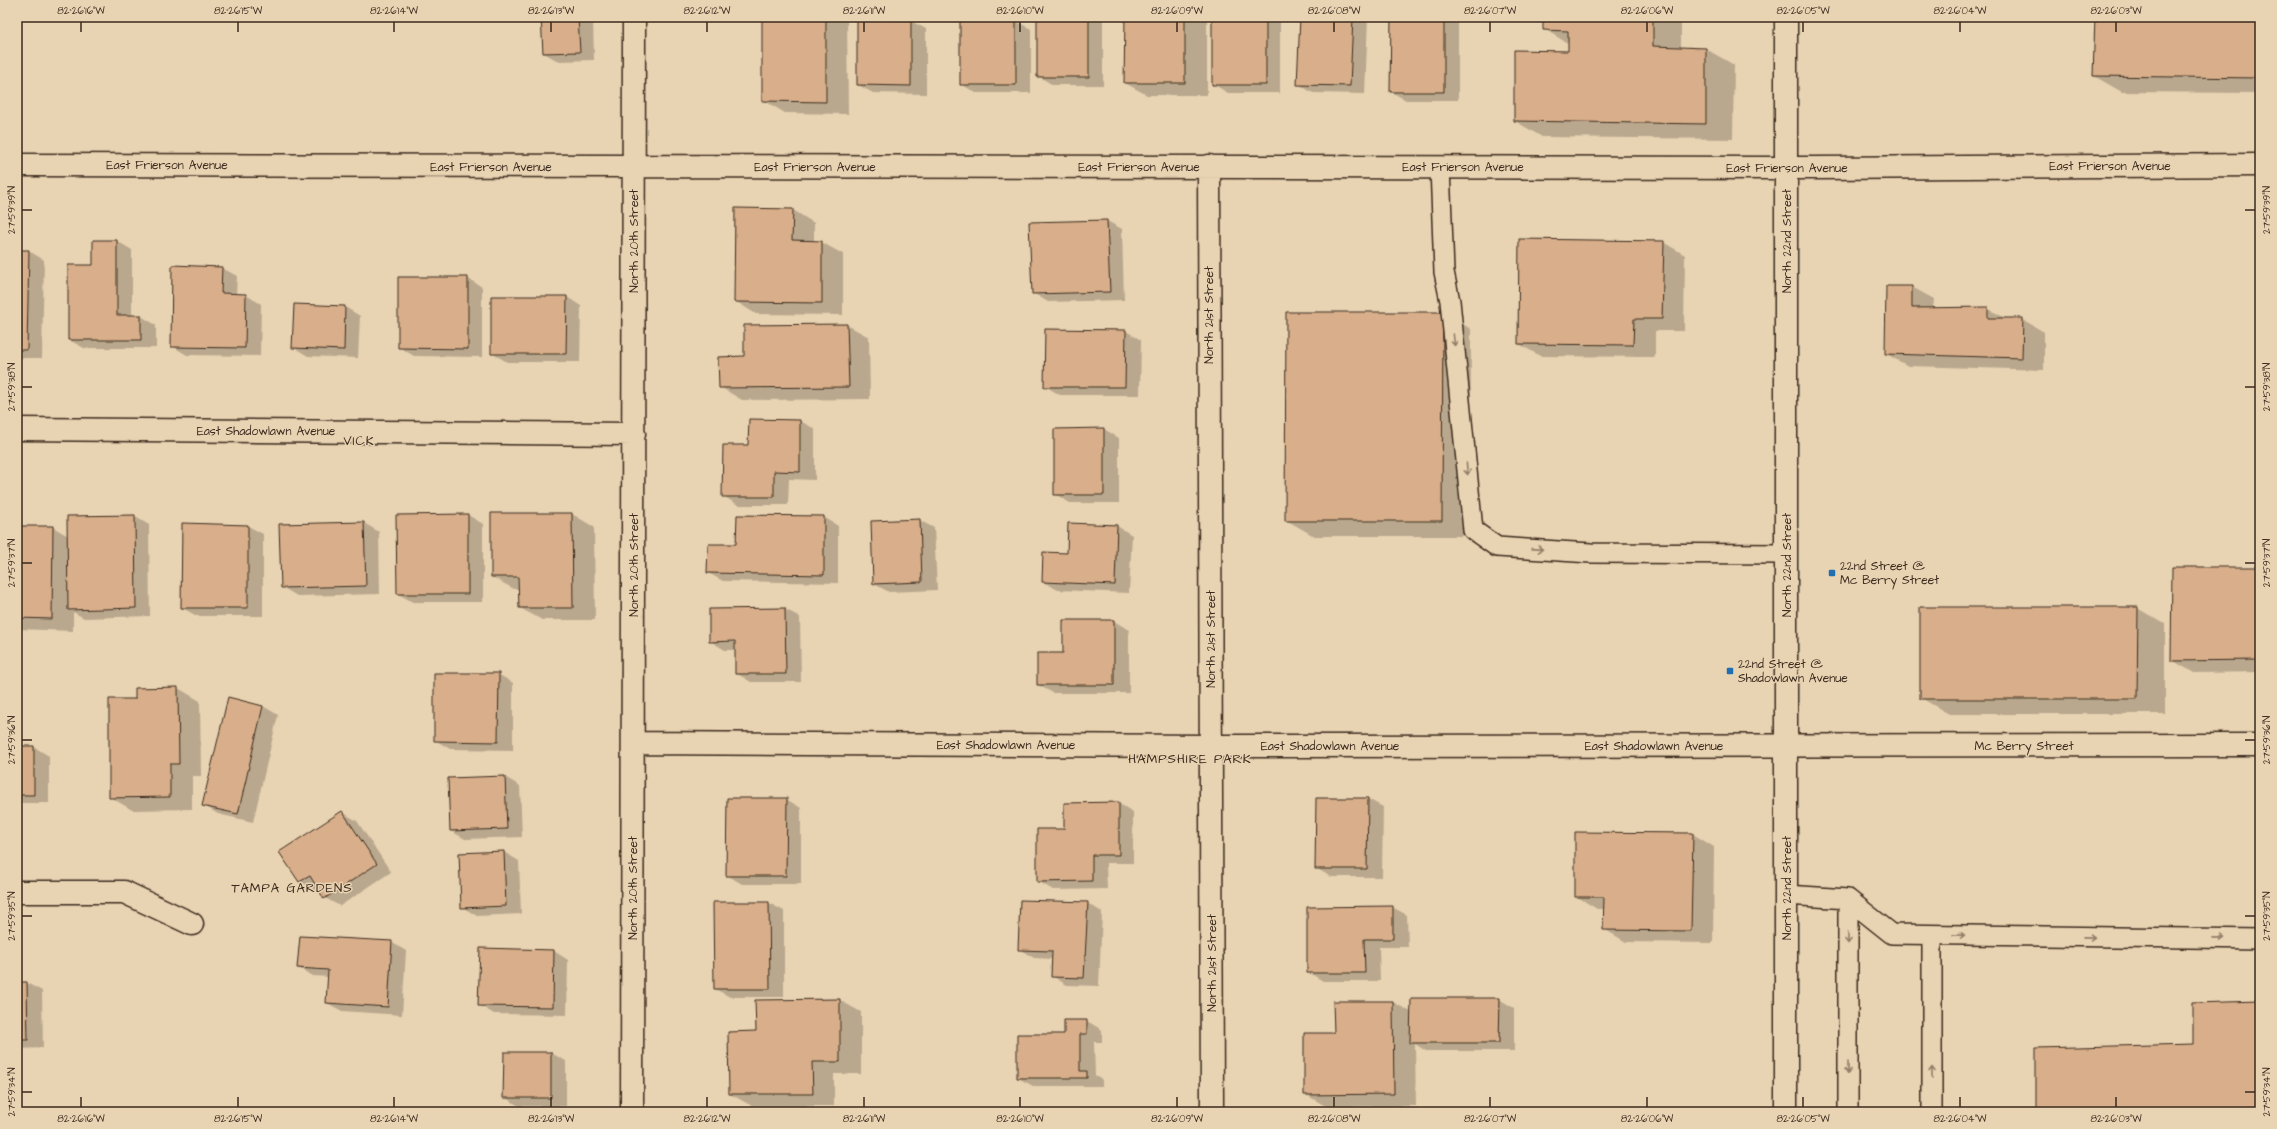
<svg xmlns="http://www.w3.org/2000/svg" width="2277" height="1129" font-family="'Architects Daughter',sans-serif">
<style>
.shadow{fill:#0003}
.building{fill:#d8af8a;stroke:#3b2a1e}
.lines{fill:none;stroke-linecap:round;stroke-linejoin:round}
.lane-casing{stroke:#3b2a1e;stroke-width:22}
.street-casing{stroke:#3b2a1e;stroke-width:25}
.secondary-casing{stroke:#3b2a1e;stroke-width:25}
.lane{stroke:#e8d3b2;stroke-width:19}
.street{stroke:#e8d3b2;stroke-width:22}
.secondary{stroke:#e8d3b2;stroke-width:22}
.oneway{stroke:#927e68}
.ticks{fill:none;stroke:#3b2a1e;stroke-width:1.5}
.poi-dot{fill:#1f6fb2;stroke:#e8d3b2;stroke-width:1.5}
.labels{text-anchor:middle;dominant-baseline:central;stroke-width:3;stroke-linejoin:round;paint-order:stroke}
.street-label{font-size:12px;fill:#3b2a1e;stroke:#e8d3b2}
.poi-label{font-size:12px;fill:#3b2a1e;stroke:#e8d3b2;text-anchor:start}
.neighbourhood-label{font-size:13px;letter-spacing:1px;fill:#3b2a1e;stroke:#e8d3b2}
.neatline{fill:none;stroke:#3b2a1e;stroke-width:1.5}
.ticks-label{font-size:10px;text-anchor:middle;fill:#3b2a1e}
</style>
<rect width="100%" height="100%" fill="#e8d3b2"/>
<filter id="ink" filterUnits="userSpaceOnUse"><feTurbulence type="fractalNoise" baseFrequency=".025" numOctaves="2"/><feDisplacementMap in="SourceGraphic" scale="8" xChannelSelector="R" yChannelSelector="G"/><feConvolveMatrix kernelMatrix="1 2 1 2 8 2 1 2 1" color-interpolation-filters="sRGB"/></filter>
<g filter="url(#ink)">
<path class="shadow" d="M429 17H493L494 20 438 22Z
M542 17H593L594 60 558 61 544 53Z
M763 17H847L848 114 785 113 763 100Z
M1038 17H1103V85H1053L1038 76Z
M1126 17H1207V95H1147L1125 83Z
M1213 17H1280V93H1228L1213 84Z
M1301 17H1368L1365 94 1313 93 1298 84Z
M1392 17H1458V100H1406L1391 92Z
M1544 17H1681V48L1706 49 1734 65 1733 139 1542 137 1515 121 1569 52V44L1544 29Z
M2096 17H2260V93L2122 92 2094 76Z
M911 21 926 29V94L873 93 858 85Z
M1016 21 1031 29V93H976L961 84Z
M793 210 814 223V242H821L843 254V315L756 314 735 301Z
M1107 221 1122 229 1124 300 1048 302 1033 293 1030 223Z
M117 241 132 250V316H141L156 325V348H84L69 340 94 266Z
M1663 242 1685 255 1684 331H1655V357L1540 356 1519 344Z
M17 251H29L44 260 42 358H17Z
M222 268 237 276 236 295H246L261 304 260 356 187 355 172 346Z
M467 278 482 287V357L414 356 399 347Z
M1912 287 1934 299 1933 309 1987 308 2007 319H2022L2044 332V370L1908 366 1886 354Z
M567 297 581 306 580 362H507L492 353Z
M295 305 345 307 360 316 358 358 308 356 293 347Z
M1443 313 1471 329 1470 536H1314L1286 520Z
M847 325 869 337 870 399 742 400 720 387 745 357V326Z
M1126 331 1141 340 1140 395H1060L1045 386Z
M800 421 815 429V480L789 479 788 505H738L723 496 749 446Z
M1104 429 1119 438V503H1070L1055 494V430Z
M492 514H572L594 527 595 620H542L520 608V589H514L492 577Z
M468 515 483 524V602H413L398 594Z
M134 516 149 525 150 616 84 618 73 612V631L17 629V527H53L68 536Z
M824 517 838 526V583L723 581 708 573Z
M919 520 934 528 937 590 889 592 874 584Z
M364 523 379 532 380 594 297 596 282 587Z
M183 524 248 526 263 534V616H197L182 608Z
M1117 526 1132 535 1129 593 1058 590 1043 582Z
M2260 568V672L2194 673 2172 660Z
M2137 608 2165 624V714H1949L1921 698Z
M785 609 800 617 801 682H751L736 673V650H725L710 641Z
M1114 621 1129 630V693H1053L1038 685 1064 654Z
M498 674 513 683V750L450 749 435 740Z
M178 688 200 701 201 776H192V809L132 810 110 797 136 700V689Z
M263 706 278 715 253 822 218 814 203 805Z
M17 747H34L49 756V803H17Z
M505 777 520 786 522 837 465 839 451 831 449 779Z
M786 799 801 808V884H742L727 875Z
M1317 799H1368L1383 807 1382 877H1331L1316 868Z
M1118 803 1133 812V863H1106L1107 889 1053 890 1038 881 1065 830Z
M342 812 357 821 391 872 340 906 325 898 319 888 315 890 300 881Z
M1693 834 1714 847 1713 943 1626 942 1604 929 1605 909H1597L1576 896Z
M504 852 519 861 521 914 477 916 462 907Z
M769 903 784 911V997H730L715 989Z
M1087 903 1102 912 1099 986 1067 985 1052 976 1053 959 1034 958 1019 949Z
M1392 907 1407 915 1408 947H1379L1380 981H1323L1308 972Z
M391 942 406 951 402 1015 342 1011 327 1003 329 977 313 976 298 968Z
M554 951 568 960 567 1015 494 1014 479 1005Z
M17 983H27L42 991 43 1048 17 1049Z
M1499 999 1514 1008V1051H1426L1415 1044 1416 1106 1327 1107 1305 1094 1335 1034 1393 1002 1411 1012Z
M839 1000 861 1012V1074H834V1106H752L730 1094 757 1032Z
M1087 1021 1102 1030V1042H1094L1095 1076 1102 1080V1086H1033L1018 1078 1065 1035Z
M551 1053 566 1061V1106H519L504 1097Z"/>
<path class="building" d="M541 17H578L580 52 543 53Z
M762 17H826V102L762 101Z
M1037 17H1089V77H1037Z
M1125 17H1185V83H1124Z
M1212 17H1266V85H1212Z
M1300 17H1353L1350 86 1297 85Z
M1391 17H1444V92H1390Z
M1543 17H1653V46L1706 48V124L1514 121V50L1568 51V31L1543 30Z
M2095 17H2260V78L2093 76Z
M857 19 911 20V86L857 85Z
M960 20H1016V85H960Z
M735 208 793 209 792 240 822 241V303L734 302Z
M1107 220 1110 292 1032 294 1029 222Z
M1519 239 1664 241 1662 319H1634L1633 345 1518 344Z
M93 240H117V315H141V340H68V265H93Z
M17 250H29L27 350H17Z
M172 265 222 267 221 293 246 294 245 348 171 347Z
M398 277H468V349L398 348Z
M1886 286H1912V308L1988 307V318H2023L2022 358 1885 354Z
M491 296H567L566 354H491Z
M294 304 345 306 344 350 292 348Z
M1286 312H1443L1442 521H1285Z
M847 324 849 387 719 388 718 357 744 356V325Z
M1045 329 1126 330 1125 387H1044Z
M749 419 800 420V472L774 471V497H722L723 445H748Z
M1104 428V495H1054V429Z
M491 513H572L573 608H519L518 577H491Z
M468 514V594H397L396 515Z
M135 515 136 608 68 610 67 516Z
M737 515 824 516V575L707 573 708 544H736Z
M920 519 922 582 873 584 871 521Z
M364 522 366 586 281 588 279 524Z
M182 523 248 525V608H181Z
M1068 523 1117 525 1115 585 1042 582 1043 552 1067 553Z
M17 526H53L52 619 17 618Z
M2172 567H2260V660L2171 661Z
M1920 607H2138L2137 699H1920Z
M785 608 786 674H735V641L709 642V609Z
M1063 620H1114V685H1037V653H1063Z
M434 673H499L498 742 434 741Z
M178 687 179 764H170V797L109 798V699H135V688Z
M228 697 263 706 238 814 202 806Z
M17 746H34V795H17Z
M505 776 507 829 450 831 448 778Z
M727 798H787L786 876H726Z
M1316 798H1368L1367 869H1315Z
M1119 802V855H1092V881L1037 882V829H1064V803Z
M342 811 377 864 324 899 310 876 299 882 279 852Z
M1575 832 1693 833 1691 931 1603 930 1604 897H1575Z
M504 851 506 906 461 908 459 853Z
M1020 900 1088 902 1084 978 1051 977 1052 951 1018 950Z
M713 902H769L770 989H714Z
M1393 906V939H1364L1365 973H1307V907Z
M300 936 392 941 388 1007 326 1003 328 970 297 968Z
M480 948 554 950 553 1007 478 1006Z
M17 982H27L28 1040H17Z
M1411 998H1500L1499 1043H1410Z
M840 999V1062H812L813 1094H729L728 1032 756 1031 755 1000Z
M1333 1001H1393L1394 1094 1304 1095V1033H1334Z
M2260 1001V1112H2036V1048L2193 1044V1003Z
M1064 1020H1087V1034H1080V1071H1087V1078H1017V1034H1064Z
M504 1052H551V1098H503Z"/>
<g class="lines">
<g class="lane-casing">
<path id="lane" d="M1440 167 1444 272 1450 301 1473 530 1497 547 1591 553 1787 554
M1786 895 1848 899 1892 934 2260 939
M1932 935V1112
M1848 1112V899"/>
</g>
<g class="street-casing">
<path id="street" d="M17 165 1816 168 2260 165
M1209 166 1212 1112
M17 429 634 434
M634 743 1212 746 2260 745
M17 892H124L192 924
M632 1112 634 17"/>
</g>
<g class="secondary-casing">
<path id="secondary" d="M1786 1112V17"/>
</g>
<use href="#lane" class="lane"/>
<use href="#street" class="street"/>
<use href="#secondary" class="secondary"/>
</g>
<defs><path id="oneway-shaft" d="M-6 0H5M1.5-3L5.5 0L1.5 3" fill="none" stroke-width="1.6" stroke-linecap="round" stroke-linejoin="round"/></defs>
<g class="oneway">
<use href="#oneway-shaft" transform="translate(1454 340) rotate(84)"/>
<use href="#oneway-shaft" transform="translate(1467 469) rotate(84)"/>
<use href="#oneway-shaft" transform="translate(1537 549) rotate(4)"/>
<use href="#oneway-shaft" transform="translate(1959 935) rotate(1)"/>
<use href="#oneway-shaft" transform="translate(2089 937) rotate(1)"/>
<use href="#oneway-shaft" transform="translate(1848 938) rotate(90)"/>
<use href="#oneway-shaft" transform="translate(2219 938) rotate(1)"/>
<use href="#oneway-shaft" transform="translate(1848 1068) rotate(90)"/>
<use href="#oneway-shaft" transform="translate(1932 1073) rotate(-90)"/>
</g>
</g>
<path class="ticks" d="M81 22V32M238 22V32M394 22V32M551 22V32M707 22V32M864 22V32M1020 22V32M1177 22V32M1334 22V32M1490 22V32M1647 22V32M1803 22V32M1960 22V32M2116 22V32M22 210H32M2245 210H2255M22 387H32M2245 387H2255M22 563H32M2245 563H2255M22 740H32M2245 740H2255M22 916H32M2245 916H2255M22 1092H32M2245 1092H2255M81 1097V1107M238 1097V1107M394 1097V1107M551 1097V1107M707 1097V1107M864 1097V1107M1020 1097V1107M1177 1097V1107M1334 1097V1107M1490 1097V1107M1647 1097V1107M1803 1097V1107M1960 1097V1107M2116 1097V1107"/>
<g class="poi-dot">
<rect x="1828" y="569" width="8" height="8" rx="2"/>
<rect x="1726" y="667" width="8" height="8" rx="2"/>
</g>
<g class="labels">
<g class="street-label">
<text x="167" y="165">East Frierson Avenue</text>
<text x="2110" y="166">East Frierson Avenue</text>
<text x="491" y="167">East Frierson Avenue</text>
<text x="815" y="167">East Frierson Avenue</text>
<text x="1139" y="167">East Frierson Avenue</text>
<text x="1463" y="167">East Frierson Avenue</text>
<text x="1787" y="168">East Frierson Avenue</text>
<text transform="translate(634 241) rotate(-90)">North 20th Street</text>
<text transform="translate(1787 241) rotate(-90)">North 22nd Street</text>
<text transform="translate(1209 315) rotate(-90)">North 21st Street</text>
<text x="266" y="431">East Shadowlawn Avenue</text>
<text transform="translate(634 565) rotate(-90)">North 20th Street</text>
<text transform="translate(1787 565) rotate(-90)">North 22nd Street</text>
<text transform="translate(1211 639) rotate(-90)">North 21st Street</text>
<text x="1006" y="745">East Shadowlawn Avenue</text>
<text x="1330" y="746">East Shadowlawn Avenue</text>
<text x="1654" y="746">East Shadowlawn Avenue</text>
<text x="2024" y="746">Mc Berry Street</text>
<text transform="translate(633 888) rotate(-90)">North 20th Street</text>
<text transform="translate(1787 888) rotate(-90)">North 22nd Street</text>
<text transform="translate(1212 963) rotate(-90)">North 21st Street</text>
</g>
<g class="poi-label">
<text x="1840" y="566">22nd Street @<tspan x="1840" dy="14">Mc Berry Street</tspan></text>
<text x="1738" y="664">22nd Street @<tspan x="1738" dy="14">Shadowlawn Avenue</tspan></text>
</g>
<g class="neighbourhood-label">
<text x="359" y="441">VICK</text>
<text x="1190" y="759">HAMPSHIRE PARK</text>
<text x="292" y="888">TAMPA GARDENS</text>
</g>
</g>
<rect width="2277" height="1129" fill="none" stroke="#e8d3b2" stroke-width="44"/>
<rect x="22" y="22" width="2233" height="1085" class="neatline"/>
<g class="ticks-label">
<text x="81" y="14">82°26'16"W</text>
<text x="238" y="14">82°26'15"W</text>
<text x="394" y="14">82°26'14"W</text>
<text x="551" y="14">82°26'13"W</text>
<text x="707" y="14">82°26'12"W</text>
<text x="864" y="14">82°26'11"W</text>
<text x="1020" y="14">82°26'10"W</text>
<text x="1177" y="14">82°26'09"W</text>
<text x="1334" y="14">82°26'08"W</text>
<text x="1490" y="14">82°26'07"W</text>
<text x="1647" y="14">82°26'06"W</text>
<text x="1803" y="14">82°26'05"W</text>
<text x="1960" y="14">82°26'04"W</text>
<text x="2116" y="14">82°26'03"W</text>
<text transform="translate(11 210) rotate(-90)" y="4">27°59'39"N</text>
<text transform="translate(2266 210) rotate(-90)" y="4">27°59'39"N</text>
<text transform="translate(11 387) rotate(-90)" y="4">27°59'38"N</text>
<text transform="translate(2266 387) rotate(-90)" y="4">27°59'38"N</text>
<text transform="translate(11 563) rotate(-90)" y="4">27°59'37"N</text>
<text transform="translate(2266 563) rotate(-90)" y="4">27°59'37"N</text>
<text transform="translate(11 740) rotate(-90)" y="4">27°59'36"N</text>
<text transform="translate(2266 740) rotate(-90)" y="4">27°59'36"N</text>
<text transform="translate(11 916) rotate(-90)" y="4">27°59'35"N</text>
<text transform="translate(2266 916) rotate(-90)" y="4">27°59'35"N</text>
<text transform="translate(11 1092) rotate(-90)" y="4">27°59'34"N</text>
<text transform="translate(2266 1092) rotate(-90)" y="4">27°59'34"N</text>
<text x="81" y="1122">82°26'16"W</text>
<text x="238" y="1122">82°26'15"W</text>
<text x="394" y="1122">82°26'14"W</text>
<text x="551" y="1122">82°26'13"W</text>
<text x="707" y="1122">82°26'12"W</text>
<text x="864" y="1122">82°26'11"W</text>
<text x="1020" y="1122">82°26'10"W</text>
<text x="1177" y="1122">82°26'09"W</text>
<text x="1334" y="1122">82°26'08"W</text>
<text x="1490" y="1122">82°26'07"W</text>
<text x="1647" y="1122">82°26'06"W</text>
<text x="1803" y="1122">82°26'05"W</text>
<text x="1960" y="1122">82°26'04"W</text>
<text x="2116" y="1122">82°26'03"W</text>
</g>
</svg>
